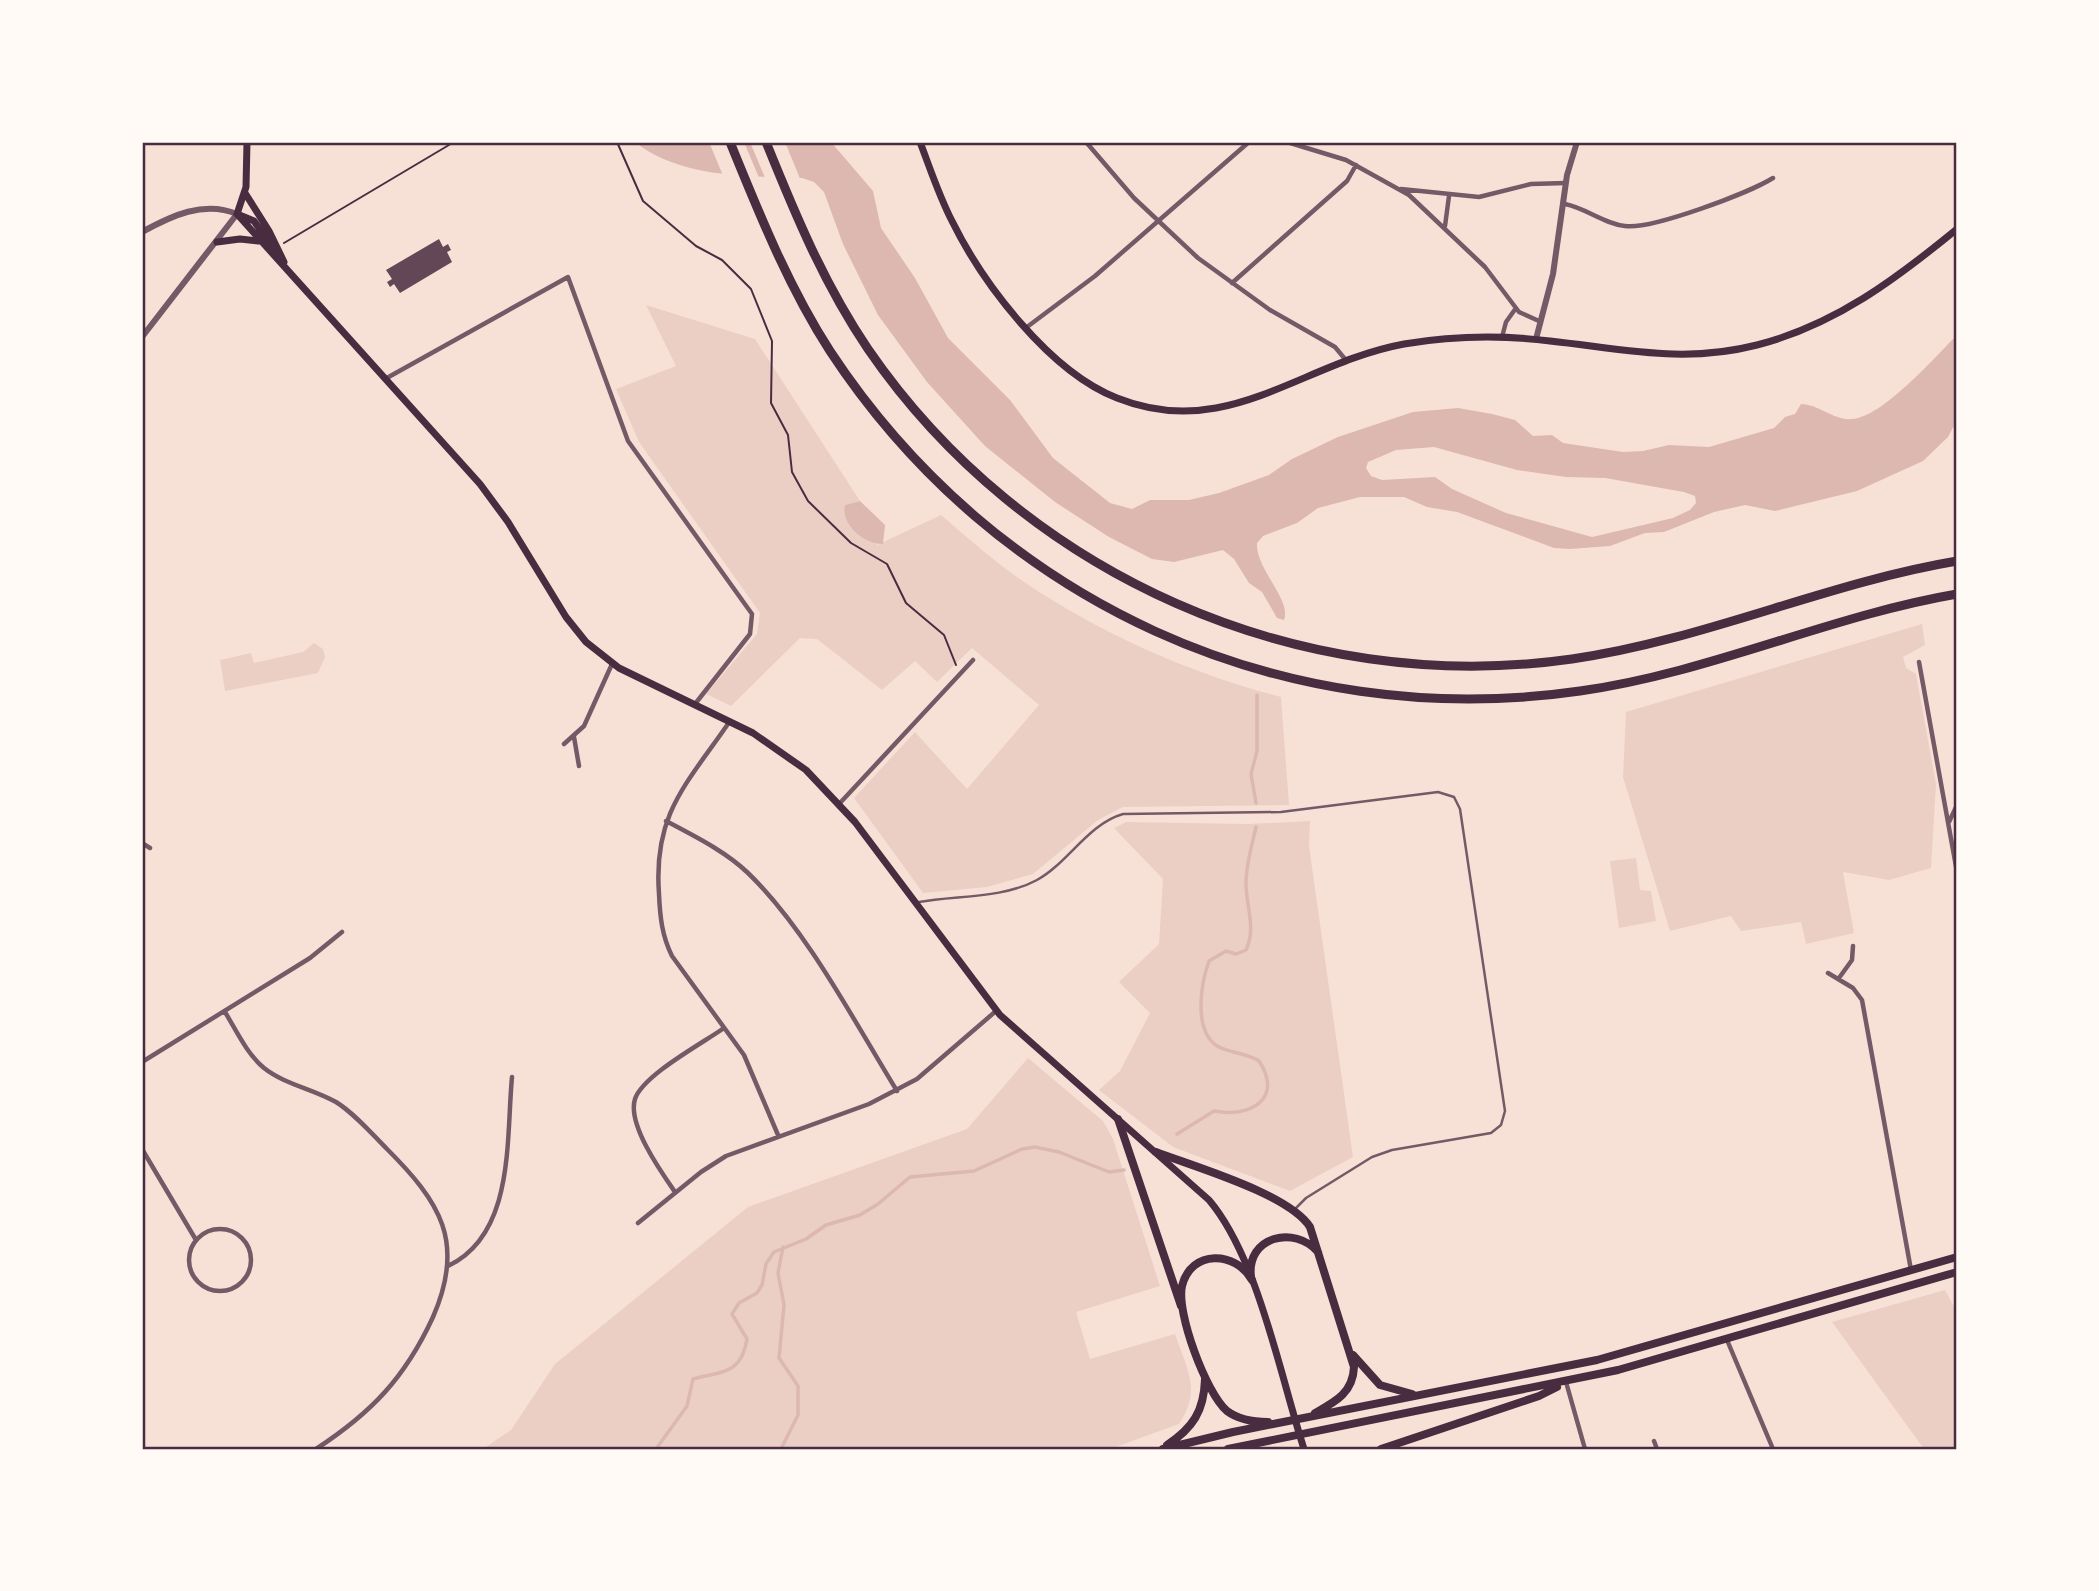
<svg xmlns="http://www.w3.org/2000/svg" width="2099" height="1591" font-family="'Golos Text',sans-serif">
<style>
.green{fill:#ebcfc5}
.water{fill:#dcb8b0;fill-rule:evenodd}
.pier{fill:#f7e1d7}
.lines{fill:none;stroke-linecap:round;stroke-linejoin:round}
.stream{stroke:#dcb8b0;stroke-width:3.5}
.building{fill:#644757}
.path{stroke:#4a2c40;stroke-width:2}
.service{stroke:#755966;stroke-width:2.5}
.minor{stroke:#755966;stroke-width:4.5}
.tertiary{stroke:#755966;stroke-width:6}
.secondary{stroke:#4a2c40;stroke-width:7}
.trunk{stroke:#4a2c40;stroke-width:8}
.motorway{stroke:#4a2c40;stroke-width:9}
.neatline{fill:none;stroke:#4a2c40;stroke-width:2.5}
</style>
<rect width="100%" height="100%" fill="#f7e1d7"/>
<path class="green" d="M646 305 755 339 860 501 845 505 877 545 941 515C968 538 995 562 1024 582 1103 635 1190 673 1281 697L1289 805 1123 807 1098 820 1033 874 987 887 923 893 854 798 915 732 967 789 1039 705 972 648 937 682 915 661 882 690 817 639 800 638 731 706 706 694 757 634 760 613 639 442 616 389 676 366Z
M1922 624 1925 645 1903 657 1906 668 1916 674 1936 784 1931 868 1889 880 1843 872 1854 933 1806 944 1801 922 1741 931 1731 916 1670 931 1623 777 1626 712Z
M314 643 323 649 325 657 318 673 225 691 220 660 251 653 254 663 303 652Z
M1310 821 1309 846 1353 1157 1290 1191 1173 1147 1099 1090 1120 1071 1150 1013 1119 982 1159 944 1163 879 1114 828 1126 822 1248 824Z
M1636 858 1640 890 1651 891 1656 921 1619 928 1610 861Z
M1028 1058 1103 1121 1113 1139 1160 1286 1076 1312 1090 1359 1175 1334C1187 1370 1202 1390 1179 1424L1110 1449H483L511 1430 555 1364 748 1207 967 1129Z
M1945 1290 1957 1312V1449H1924L1832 1322Z"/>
<path class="water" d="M635 142H831L873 191 881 228 915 278 948 338 1010 400 1053 458 1110 503 1132 509 1150 500H1189L1219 493 1269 475 1292 459 1338 437 1413 412 1458 408 1492 414 1515 420 1533 436 1552 435 1563 443 1623 452 1643 451 1669 445 1709 447 1774 428 1785 417 1795 414 1801 404C1818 404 1835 421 1852 419 1883 417 1935 357 1957 335V420L1948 437 1923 461 1857 491 1775 511 1745 505 1714 512 1664 532 1645 533 1610 546 1570 549 1554 548 1457 512 1427 507 1404 497H1360L1318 508 1297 523 1263 536 1257 543C1255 568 1292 600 1284 620L1277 618 1262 592 1249 583 1234 559 1223 550 1174 562 1152 559 1109 537 1055 502 985 446 927 382 878 315 843 244 824 192 814 182 802 178C747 176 680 178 635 142ZM1434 447 1517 470 1566 477 1605 478 1684 492 1695 496 1696 503 1690 510 1673 518 1592 537 1506 513 1452 489 1435 477 1382 480 1371 476 1366 468 1368 462 1396 450Z
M860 501 885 525 883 544C865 545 840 524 845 505Z"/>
<path class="pier" d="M709 142H744L760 180 724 178Z
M750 142H785L801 181 766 180Z"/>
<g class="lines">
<path class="stream" d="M1256 803 1251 774 1257 751V695
M1177 1134 1214 1111C1250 1118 1284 1099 1259 1061 1247 1053 1229 1053 1217 1046 1193 1030 1201 983 1209 961L1226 951 1236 954 1246 950C1257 927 1245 904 1246 880 1247 861 1252 845 1256 827
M656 1449 687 1406 693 1379C720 1371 741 1376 747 1339L732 1314 739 1303 757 1293 762 1285 766 1264 774 1252 806 1239 826 1225 860 1215 878 1204 910 1177 974 1171 1022 1149 1035 1147 1059 1152 1109 1172 1124 1170
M781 1449 798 1415V1386L779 1358 784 1305 778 1273 783 1247"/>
</g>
<path class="building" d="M439 239 443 247 448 244 451 250 447 252 452 262 400 293 394 284 390 287 387 282 392 279 386 270Z"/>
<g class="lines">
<path class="path" d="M617 142 643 201 696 246 722 260 751 289 772 341 771 403 788 435 792 472 808 501 851 543 887 564 906 603 944 635 956 665
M284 243 454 142"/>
<path class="service" d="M919 902C956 895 1002 899 1037 880 1068 863 1088 824 1123 814L1281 812 1438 792 1454 797 1460 809 1505 1111 1501 1125 1491 1133 1392 1150 1372 1157 1306 1198 1295 1209"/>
<path class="minor" d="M1086 142 1134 198 1198 258 1270 310 1335 347 1345 359
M1287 142 1346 160 1409 195 1485 267 1519 312 1539 321
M1401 189 1479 197 1531 184 1566 183
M1565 204C1586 208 1604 224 1625 226 1651 230 1749 193 1773 178
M1445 226 1449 196
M1232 283 1347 181 1356 165
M1027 327 1095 276 1249 142
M1502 337 1506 322 1516 308
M385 379 568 277 628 441 752 614 750 634 695 704
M1919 662 1957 872
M730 721C687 784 653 813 659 894 660 917 662 936 672 956L744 1055 778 1135
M574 737 579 766
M564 744 584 726 612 664
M840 803 973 660
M666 821C694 836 725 851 748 873 806 929 854 1021 897 1091
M1949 822 1957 805
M142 843 150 848
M1828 973 1853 988 1862 1000 1911 1270
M1839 978 1852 960 1853 946
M225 1012C236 1030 247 1054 264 1068 284 1084 313 1089 336 1102 355 1114 371 1133 387 1149 440 1202 466 1242 433 1317 405 1378 371 1413 316 1449
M142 1062 310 958 342 932
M142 1149 196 1240
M675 1192C661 1172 627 1124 635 1099 643 1075 703 1043 724 1028
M638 1223 701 1172 726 1156 869 1104 917 1079 996 1011
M189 1260a31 31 0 1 1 62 0a31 31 0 1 1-62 0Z
M448 1266C515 1234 506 1140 512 1077
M1727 1340 1773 1449
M1566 1382 1585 1449
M1654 1441 1657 1449"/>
<path class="tertiary" d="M142 232C171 216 204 200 237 214L142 337
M1536 339 1553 274 1567 175 1577 142"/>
<path class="secondary" d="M920 142C930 168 939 196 952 221 983 284 1050 372 1117 398 1227 442 1301 363 1404 344 1452 336 1502 335 1550 341 1624 349 1683 364 1757 345 1835 325 1896 279 1957 229
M245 193 269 231 284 262
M237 214 480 484 508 522 566 617 586 642 619 668 753 733 806 770 855 822 1000 1015 1209 1200C1258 1258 1280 1375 1304 1449
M237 214 246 187 247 142
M237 214 254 221 275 251
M217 242 240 239 258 241"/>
<path class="trunk" d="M1118 1119 1181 1306
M1156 1152C1195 1167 1289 1194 1310 1227L1354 1367C1353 1393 1335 1402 1315 1413
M1251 1277C1246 1236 1295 1225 1318 1252
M1252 1280C1236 1251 1191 1249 1182 1286 1176 1312 1206 1393 1227 1411 1239 1420 1254 1422 1268 1422
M1353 1355 1380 1385 1412 1394
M1167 1445C1193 1428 1204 1411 1205 1379
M1163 1449 1233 1432 1597 1360 1957 1257
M1228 1449 1618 1370 1957 1272
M1381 1449 1539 1396 1557 1387"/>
<path class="motorway" d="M730 142C759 213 788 286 830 351 995 602 1282 734 1580 691 1709 673 1829 616 1957 594
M766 142C795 214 824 284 868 349 1023 575 1300 698 1572 659 1704 640 1826 583 1957 561"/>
</g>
<rect width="2099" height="1591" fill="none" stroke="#fffaf5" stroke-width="287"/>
<rect x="144" y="144" width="1811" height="1304" class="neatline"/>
</svg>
